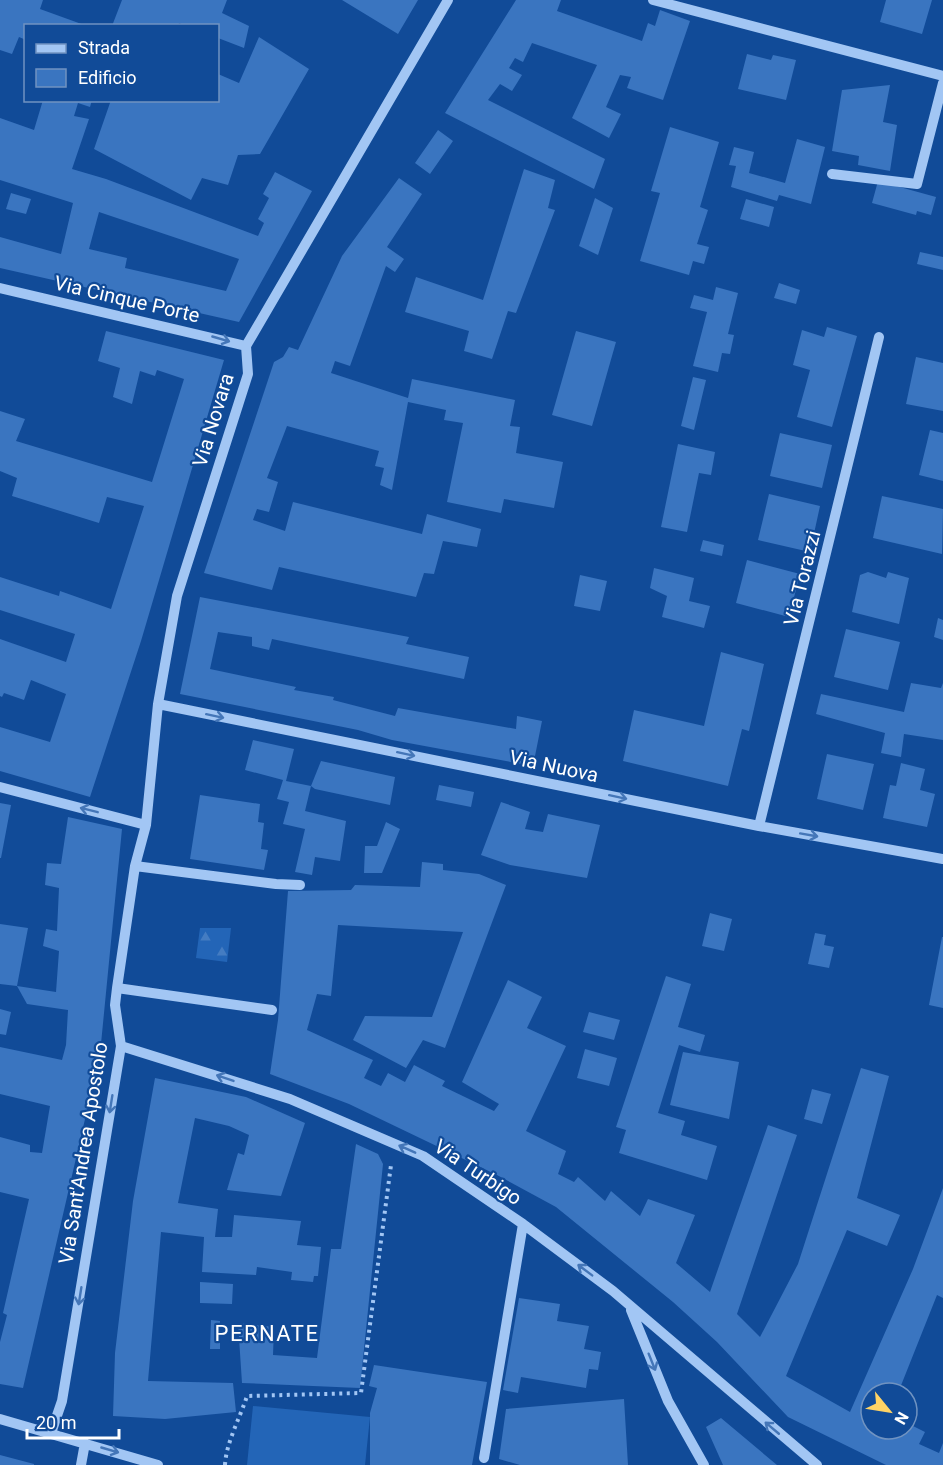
<svg xmlns="http://www.w3.org/2000/svg" width="943" height="1465" font-family="Roboto,sans-serif">
<style>
.forest{fill:url(#forest-firs)}
.pitch{fill:#2365b7}
.building{fill:#3a75c0;fill-rule:evenodd}
.lines{fill:none;stroke-linecap:round;stroke-linejoin:round}
.path{stroke:#a2c6f4;stroke-width:4;stroke-dasharray:3 4.5;stroke-linecap:butt}
.minor{stroke:#a2c6f4;stroke-width:10}
.oneway{stroke:#4476b8}
.labels{text-anchor:middle;dominant-baseline:central;stroke-width:4.5;stroke-linejoin:round;paint-order:stroke}
.street-label{font-size:20px;fill:#fff;stroke:#114b98}
.quarter-label{font-size:22px;letter-spacing:1.5px;fill:#fff;stroke:#114b98}
</style>
<defs>
<pattern id="forest-firs" width="22" height="20" patternUnits="userSpaceOnUse" patternTransform="scale(1.5)"><rect width="22" height="20" fill="#2365b7"/><path d="M5 1l3.5 6h-7zM16 11l3.5 6h-7z" fill="#447cc2"/></pattern>
</defs>
<rect width="100%" height="100%" fill="#114b98"/>
<path class="forest" d="M200 928H231L227 962 196 958Z"/>
<path class="pitch" d="M253 1406 370 1417 365 1465H247Z"/>
<path class="building" d="M0 0H43L40 9 87 26H26V40L19 37 12 54 0 50Z
M122 0H227L222 13 249 26 244 48 218 38V26H186L179 23 178 26H112Z
M342 0H418L398 34Z
M516 0H561L557 11 642 41 648 23 655 26 660 10 690 21 663 100 627 88 631 77 620 75 606 107 621 114 609 138 572 118 597 65 532 43 523 62 515 58 509 68 522 75 512 91 500 84 488 100 605 159 594 189 445 113Z
M886 0H932L922 34 880 22Z
M259 37 309 69 260 154 238 155 228 185 202 178 191 200 94 149 111 100H218V74L239 83Z
M747 54 771 60 773 55 796 60 786 100 738 89Z
M890 85 883 122 897 125 890 171 858 165 859 156 832 151 842 90Z
M43 100H92L90 107 78 103 74 116 89 119 72 169 106 179 258 236 264 223 258 219 269 198 263 194 275 172 312 191 239 322 0 268V237L61 254 73 203 0 180V118L34 130ZM99 212 239 259 226 291 125 268 127 258 89 249Z
M670 127 719 142 700 207 708 210 697 244 709 247 704 264 693 261 689 275 640 261 660 193 651 191Z
M438 130 453 141 430 174 415 163Z
M797 139 825 147 811 204 779 195 777 201 731 187 736 166 729 165 734 147 754 152 749 173 785 183Z
M524 169 555 180 548 208 555 210 516 313 508 311 492 359 464 351 469 331 405 312 416 277 483 300Z
M399 178 422 194 387 247 404 259 395 272 386 266 350 366 335 361 331 373 408 398 412 379 515 400 510 426 520 427 516 453 563 462 554 508 504 499 501 513 447 502 463 423 444 420 446 410 408 402 392 490 380 485 384 468 375 466 379 451 287 426 267 478 278 482 269 512 257 509 253 520 285 531 293 502 422 534 427 514 481 529 477 547 443 541 434 574 424 573 416 597 279 567 272 590 204 573 274 362 283 357 289 347 298 350 342 256Z
M878 181 936 197 931 215 917 211 916 215 872 203Z
M11 193 31 199 26 214 6 209Z
M595 198 613 208 598 255 579 246Z
M746 199 774 207 769 227 740 219Z
M920 252 943 257V270L917 264Z
M779 283 800 290 796 304 774 298Z
M716 287 738 293 728 334 734 335 730 354 722 353 718 372 693 366 707 312 690 308 694 295 713 300Z
M827 327 857 336 832 427 797 417 810 370 793 365 802 330 824 337Z
M106 331 224 360 141 641 90 797 0 771V727L50 742 66 694 31 680 24 700 4 693 2 697 0 696V639L66 662 75 634 0 610V577L59 596 60 591 111 609 144 506 107 497 99 523 12 496 17 478 0 471V411L25 419 16 441 152 482 184 379 157 370 155 376 140 371 132 404 113 397 120 368 98 361Z
M576 331 616 342 592 426 552 415Z
M916 357 943 363V411L906 404Z
M693 377 706 380 694 430 681 426Z
M930 430 943 433V481L919 475Z
M780 433 832 445 822 488 770 476Z
M678 444 715 452 711 475 699 473 687 532 661 527Z
M769 494 820 506 810 552 758 540Z
M882 496 943 509 942 554 873 538Z
M703 540 724 545 722 556 700 551Z
M747 560 800 574 789 617 736 603Z
M654 568 694 578 689 601 710 606 704 628 662 617 667 596 650 588Z
M868 572 886 578 888 572 909 578 899 624 852 612 860 575Z
M580 575 607 581 600 611 574 606Z
M200 597 409 637 406 644 469 657 464 679 272 639 269 650 252 646V637L218 632 210 669 296 687 294 690 334 697 333 700 395 716 398 708 516 729 517 716 542 721 533 766 392 740 358 730 180 694Z
M938 618 943 620V640L934 637Z
M846 629 900 642 888 690 834 677Z
M721 652 764 664 749 731 742 729 728 786 623 761 634 710 704 726Z
M911 683 941 688 943 683V740L904 734 901 757 881 753 885 733 816 714 821 694 904 712Z
M253 740 294 749 286 781 311 786 305 811 346 821 340 861 315 857 312 875 295 872 305 829 283 824 289 802 277 799 283 780 245 770Z
M827 754 874 764 863 810 817 799Z
M321 761 395 777 390 805 315 789 311 786Z
M901 763 925 769 920 790 935 794 927 827 883 818 890 785 896 786Z
M439 785 474 792 471 807 436 800Z
M200 795 260 804 258 822 264 823 261 849 268 850 264 870 190 859Z
M501 802 530 812 525 829 543 832 548 814 600 825 587 878 510 865 481 855Z
M0 803 11 805 1 858H0Z
M68 817 122 829 100 1054 23 1388 0 1384V1342L7 1315 3 1313 29 1199 0 1192V1137L30 1145V1152L42 1153 50 1106 0 1094V1047L62 1060 66 1045 68 1010 27 1004 17 986 56 992 59 951 43 946 46 929 57 931 59 888 45 885 47 863 61 864Z
M386 822 400 829 382 873H364L365 846H377Z
M422 862 443 864V870L479 874 506 885 445 1048 423 1040 406 1068 353 1040 365 1016 432 1017 463 932 338 925 331 996 317 994 307 1030 373 1060 364 1078 381 1086 388 1073 405 1082 414 1065 445 1081 442 1086 494 1111 499 1104 462 1082 508 980 542 997 527 1028 566 1046 526 1131 566 1151 558 1174 574 1182 578 1177 605 1201 611 1191 640 1216 648 1199 695 1215 676 1263 710 1292 768 1125 797 1135 737 1314 760 1337 798 1264 861 1068 889 1076 857 1198 900 1215 887 1246 847 1230 786 1376 850 1412 913 1269 943 1188V1298L937 1295 898 1393H871V1429H907V1423L925 1432 919 1444 939 1453 943 1443V1465H886L788 1417 717 1342 673 1302 556 1207 497 1175 349 1104 270 1074 278 1020 288 891 351 890 355 885 420 887Z
M710 913 732 919 724 951 702 946Z
M0 924 28 928 17 986 0 984Z
M815 933 826 935 824 945 834 947 829 968 808 964Z
M942 937H943V1008L929 1005Z
M666 976 691 984 678 1027 705 1035 700 1052 679 1045 658 1113 685 1121 681 1135 717 1146 707 1180 619 1153 626 1130 616 1127Z
M0 1009 11 1012 6 1035 0 1034Z
M589 1012 620 1020 614 1040 583 1032Z
M585 1049 617 1058 609 1086 577 1078Z
M683 1052 739 1062 729 1119 670 1105Z
M155 1078 246 1097 305 1123 281 1196 227 1190 238 1153 244 1155 249 1135 229 1126 195 1118 178 1203 218 1209 215 1237H232L234 1215 301 1221 297 1245 321 1247 318 1276H314L313 1282 291 1280 292 1272 257 1267 256 1275 202 1272 204 1237 161 1232 148 1381 233 1383 236 1412 165 1419 113 1416 115 1353 133 1201Z
M812 1089 831 1094 822 1124 804 1119Z
M356 1144 378 1154 383 1164 360 1388 242 1383 238 1323 274 1327 273 1355 317 1358 331 1249H341Z
M200 1282 233 1284 232 1304 200 1303Z
M519 1298 560 1304 557 1321 589 1326 584 1349 601 1352 598 1370 589 1369 586 1388 521 1377 518 1393 503 1390Z
M211 1320 220 1321V1349H210Z
M374 1365 487 1382 472 1465H370V1413L377 1388 369 1386Z
M624 1399 628 1465H520L499 1459 506 1409Z
M721 1418 777 1465H723L706 1427Z
M0 1455 34 1464V1465H0Z"/>
<g class="lines">
<path class="path" d="M225 1465C226 1443 240 1418 247 1396L361 1393 391 1165"/>
<path class="minor" d="M653 0 943 76
M832 174 917 184 943 83
M0 288 246 346
M158 704 759 826 943 859
M0 787 146 825
M759 826 879 337
M135 866 276 884 300 885
M117 988 272 1010
M121 1046 290 1099 423 1156 523 1224 613 1291 817 1465
M631 1310 668 1401 704 1465
M0 1419 158 1465
M51 1433 62 1401 121 1046 115 1005 117 988 135 866 146 825 158 704 177 596 248 374 246 346 448 0
M484 1458 523 1224
M81 1465 85 1443"/>
</g>
<defs><path id="oneway-shaft" d="M-6 0H5M1.5-3L5.5 0L1.5 3" fill="none" stroke-width="1.6" stroke-linecap="round" stroke-linejoin="round" transform="scale(1.5)"/></defs>
<g class="oneway">
<use href="#oneway-shaft" transform="translate(221 339) rotate(16)"/>
<use href="#oneway-shaft" transform="translate(215 716) rotate(12)"/>
<use href="#oneway-shaft" transform="translate(406 754) rotate(12)"/>
<use href="#oneway-shaft" transform="translate(618 797) rotate(12)"/>
<use href="#oneway-shaft" transform="translate(89 810) rotate(-166)"/>
<use href="#oneway-shaft" transform="translate(809 835) rotate(10)"/>
<use href="#oneway-shaft" transform="translate(225 1078) rotate(-161)"/>
<use href="#oneway-shaft" transform="translate(111 1104) rotate(99)"/>
<use href="#oneway-shaft" transform="translate(407 1149) rotate(-156)"/>
<use href="#oneway-shaft" transform="translate(585 1270) rotate(-143)"/>
<use href="#oneway-shaft" transform="translate(80 1296) rotate(99)"/>
<use href="#oneway-shaft" transform="translate(652 1362) rotate(68)"/>
<use href="#oneway-shaft" transform="translate(772 1428) rotate(-140)"/>
<use href="#oneway-shaft" transform="translate(110 1450) rotate(16)"/>
</g>
<g class="labels">
<g class="street-label">
<text transform="translate(127 299) rotate(13)">Via Cinque Porte</text>
<text transform="translate(213 420) rotate(-73)">Via Novara</text>
<text transform="translate(802 578) rotate(-76)">Via Torazzi</text>
<text transform="translate(554 766) rotate(12)">Via Nuova</text>
<text transform="translate(83 1153) rotate(-81)">Via Sant'Andrea Apostolo</text>
<text transform="translate(478 1172) rotate(34)">Via Turbigo</text>
</g>
<g class="quarter-label">
<text x="267" y="1333">PERNATE</text>
</g>
</g>
<rect x="24" y="24" width="195" height="78" fill="#114b98" stroke="#7093c1" stroke-width="1.5"/>
<rect x="36" y="44" width="30" height="9" fill="#a2c6f4" stroke="#7093c1" stroke-width="1.5"/>
<text x="78" y="54" font-size="18" fill="#ffffff">Strada</text>
<rect x="36" y="69" width="30" height="18" fill="#3a75c0" stroke="#7093c1" stroke-width="1.5"/>
<text x="78" y="84" font-size="18" fill="#ffffff">Edificio</text>
<g transform="translate(889 1411) rotate(120)"><circle r="28" fill="#114b98" stroke="#7093c1" stroke-width="1.5"/>
<path d="M0-4.5L10 22L0 15L-10 22Z" fill="#ffd365"/>
<text y="-9" font-size="16" font-weight="bold" text-anchor="middle" fill="#ffffff">N</text>
</g>
<path d="M27 1429v9h92v-9" fill="none" stroke="#ffffff" stroke-width="3"/>
<text x="36" y="1429" font-size="18" fill="#ffffff" stroke="#114b98" stroke-width="4.5" paint-order="stroke">20 m</text>
</svg>
